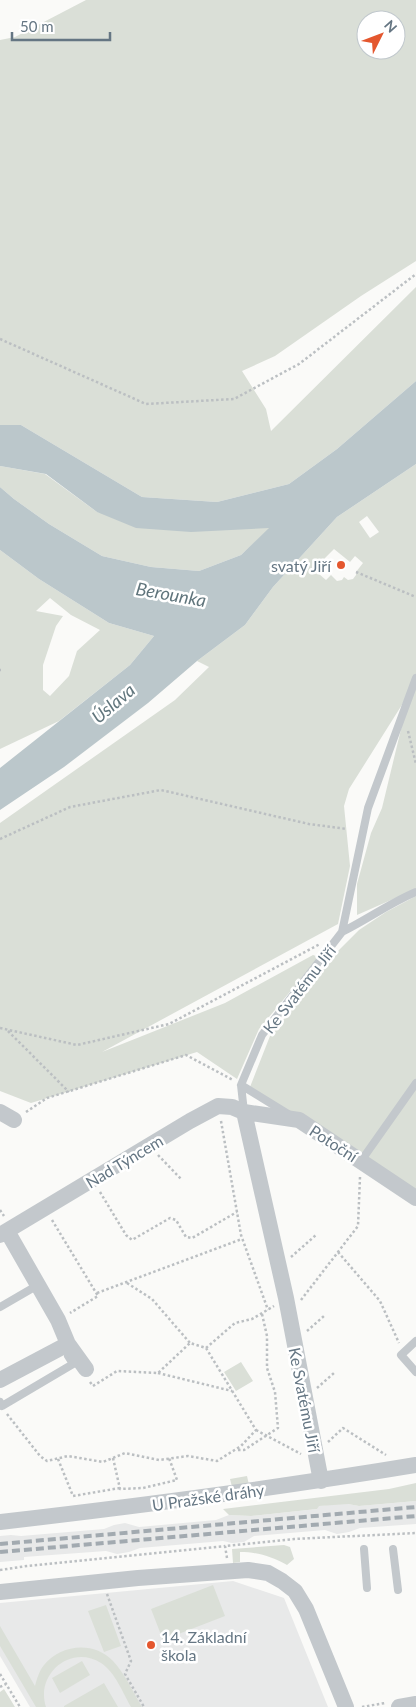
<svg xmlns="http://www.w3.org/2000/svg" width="416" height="1707" font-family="Lato,sans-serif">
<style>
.built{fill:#e8e9e9}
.green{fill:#dadfd7;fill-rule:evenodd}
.water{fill:#bbc7cb}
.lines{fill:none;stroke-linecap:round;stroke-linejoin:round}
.path{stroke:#bbbfc2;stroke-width:2.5;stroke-dasharray:2.5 2.5;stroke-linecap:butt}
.lane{stroke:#c3c8cc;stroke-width:8}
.street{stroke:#c3c8cc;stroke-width:16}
.rail{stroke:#a2aab0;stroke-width:4;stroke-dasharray:8 4;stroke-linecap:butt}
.poi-dot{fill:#e4572e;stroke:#fff;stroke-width:2}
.labels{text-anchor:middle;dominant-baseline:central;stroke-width:5;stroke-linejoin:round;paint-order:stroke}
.poi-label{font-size:16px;fill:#657683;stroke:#fff;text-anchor:end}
.street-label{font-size:16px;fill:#657683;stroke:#fff}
.water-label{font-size:18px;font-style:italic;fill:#60757c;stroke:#fff}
</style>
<rect width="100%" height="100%" fill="#fafaf8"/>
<path class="built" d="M416 1501V1524L360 1528 349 1532 337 1534 325 1530 254 1536 244 1542 232 1543 223 1541 140 1548 129 1552 117 1554 106 1551 24 1557V1560L0 1562V1536L11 1535 21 1536 104 1529 114 1525 125 1523 139 1527 216 1520 229 1515 251 1516 317 1509 318 1506 336 1504H348L359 1506Z
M233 1581 284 1598 328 1707H30L0 1656V1603Z"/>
<path class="green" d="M86 0H416V261L361 296 275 356 242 371 266 409 271 431 416 287V381L337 449 289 484 217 502 142 497 21 425H0V40L15 37ZM366 20H396V50H366Z
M416 464V889L357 915V884L371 833 382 808 410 692 349 789 344 806 350 866 338 924 102 1052 225 1003 313 955 319 957 259 1029 237 1079 197 1052 31 1103 0 1091V823L175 700 209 667 197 661 245 625 273 587 337 517ZM367 516 379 532 370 538 359 522ZM334 549 350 562 355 556 363 563 356 572V575L353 579 348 580 344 577 342 580 337 581 331 575 326 580 319 574 320 572 318 568 321 566 319 564Z
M0 466 45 474 97 512 247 528H270L241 555 199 571 151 567 102 556 49 524 14 499 0 487Z
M0 550 39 579 109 623 154 636 130 665 59 721 0 749ZM50 598 71 615 100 630 77 651 69 676 50 696 43 690V665L56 626 63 616 36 611Z
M416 896V1195L250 1087 270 1036 339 950 359 930 386 912Z
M241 1362 253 1381 236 1391 224 1372Z
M247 1476 249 1485 232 1487 230 1479Z
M416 1483V1501L359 1506 348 1504 319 1506 317 1509 251 1516 229 1515 223 1509 389 1489Z
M284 1545 290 1547 294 1559 287 1565C272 1557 258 1552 240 1552V1562L233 1563 232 1549Z
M213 1585 225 1616 163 1640 151 1609Z
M106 1605 121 1646 104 1652 88 1611Z
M0 1626 35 1686C37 1679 39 1671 44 1665 61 1644 94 1641 113 1661 125 1674 133 1692 142 1707H131C123 1693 115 1672 101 1663 71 1644 35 1674 46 1707H36L0 1646Z
M82 1661 90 1675 60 1693 52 1678Z
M104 1683 118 1707H64V1706Z
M4 1689 15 1707H0V1692Z"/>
<path class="water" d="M416 381V464L337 517 273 587 245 625 197 661 148 703 64 767 0 810V768L130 665 154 636 109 623 39 579 0 550V487L14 499 49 524 102 556 151 567 199 571 241 555 269 528 191 532 136 528 97 512 46 474 0 466V425H21L142 497 217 502 289 484 337 449Z"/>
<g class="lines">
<path class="path" d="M0 339 146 404 234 399 299 364 416 274
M356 572 416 597
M0 670H1
M408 731 416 764
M0 839 70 807 161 790 309 824 347 829
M0 1028 77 1045 169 1024 320 944
M8 1031 69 1092
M26 1112 47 1098 186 1055 233 1080
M221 1121 241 1235 268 1310
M158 1155 181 1179
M100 1192 126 1235 132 1240 170 1218 176 1220 186 1237 192 1238 237 1212
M0 1210 4 1216
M52 1220 98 1296 70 1313
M338 1252 380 1301 399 1343
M291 1257 316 1235
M127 1283 152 1299 190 1343
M97 1293 242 1239
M301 1300 358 1226 360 1177
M307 1331 324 1316
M158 1373 232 1391
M90 1382 93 1386 117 1371 158 1373 190 1343 206 1348 235 1323 252 1319 274 1306
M317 1388 334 1373
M7 1414 40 1456 47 1461 68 1456 103 1462 125 1453 159 1460 188 1456 217 1461 241 1446 256 1430 206 1348
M256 1430 301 1454
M328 1442 343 1428 386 1455
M238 1450H244L278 1428 275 1392 267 1368V1336L262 1314
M113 1458 120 1489 143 1488 177 1480 169 1458
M58 1459 73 1496 120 1488
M227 1558 225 1546 294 1539 416 1533
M0 1570 27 1566 225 1546
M107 1594 131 1661 125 1674 144 1707
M0 1674 20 1707
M0 1687 6 1684
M362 1707 385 1703"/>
<path class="lane" d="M342 932C368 919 390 903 416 892
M241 1085 288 1114
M244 1112 241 1085 262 1035 342 932 368 808 416 678
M361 1161 416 1083
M0 1307 38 1285
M416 1341 401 1355 416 1372
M0 1402 2 1406 73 1364 68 1356
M364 1549 367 1588
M393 1549 398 1590"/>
<path class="street" d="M0 1112 14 1120
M244 1112 286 1298 321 1481
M7 1231 58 1320 68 1344 86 1369
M0 1235 190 1121 218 1106 232 1107 244 1112 299 1120 416 1198
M0 1380 68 1344
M0 1522C139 1506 278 1488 416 1465
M0 1592 138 1578 248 1570 268 1573 282 1581 295 1591 306 1609 346 1707
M399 1707 416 1704"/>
<path class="rail" d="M0 1544 416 1507
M0 1552 416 1516"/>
</g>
<g class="poi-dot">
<circle cx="341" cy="565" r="5"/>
<circle cx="151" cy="1645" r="5"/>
</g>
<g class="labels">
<g class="poi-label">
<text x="331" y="565">svatý Jiří</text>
<text x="161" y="1636" text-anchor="start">14. Základní<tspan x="161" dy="18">škola</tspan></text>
</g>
<g class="street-label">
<text transform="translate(299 989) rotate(-52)">Ke Svatému Jiří</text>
<text transform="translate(334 1143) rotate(33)">Potoční</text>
<text transform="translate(124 1161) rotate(-31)">Nad Týncem</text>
<text transform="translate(305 1400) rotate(79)">Ke Svatému Jiří</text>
<text transform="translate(208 1497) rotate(-8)">U Pražské dráhy</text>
</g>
<g class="water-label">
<text transform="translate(171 594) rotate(10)">Berounka</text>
<text transform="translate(113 703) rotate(-40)">Úslava</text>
</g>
</g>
<g transform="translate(381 35) rotate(48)"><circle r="24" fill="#ffffff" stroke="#c1c8cd"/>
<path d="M0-4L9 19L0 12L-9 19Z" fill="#e4572e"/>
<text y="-8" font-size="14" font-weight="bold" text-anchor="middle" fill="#657683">N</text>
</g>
<path d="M12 32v8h98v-8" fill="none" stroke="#657683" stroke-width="2.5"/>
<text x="20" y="32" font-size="15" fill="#657683" stroke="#ffffff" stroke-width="4" paint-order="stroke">50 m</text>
</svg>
